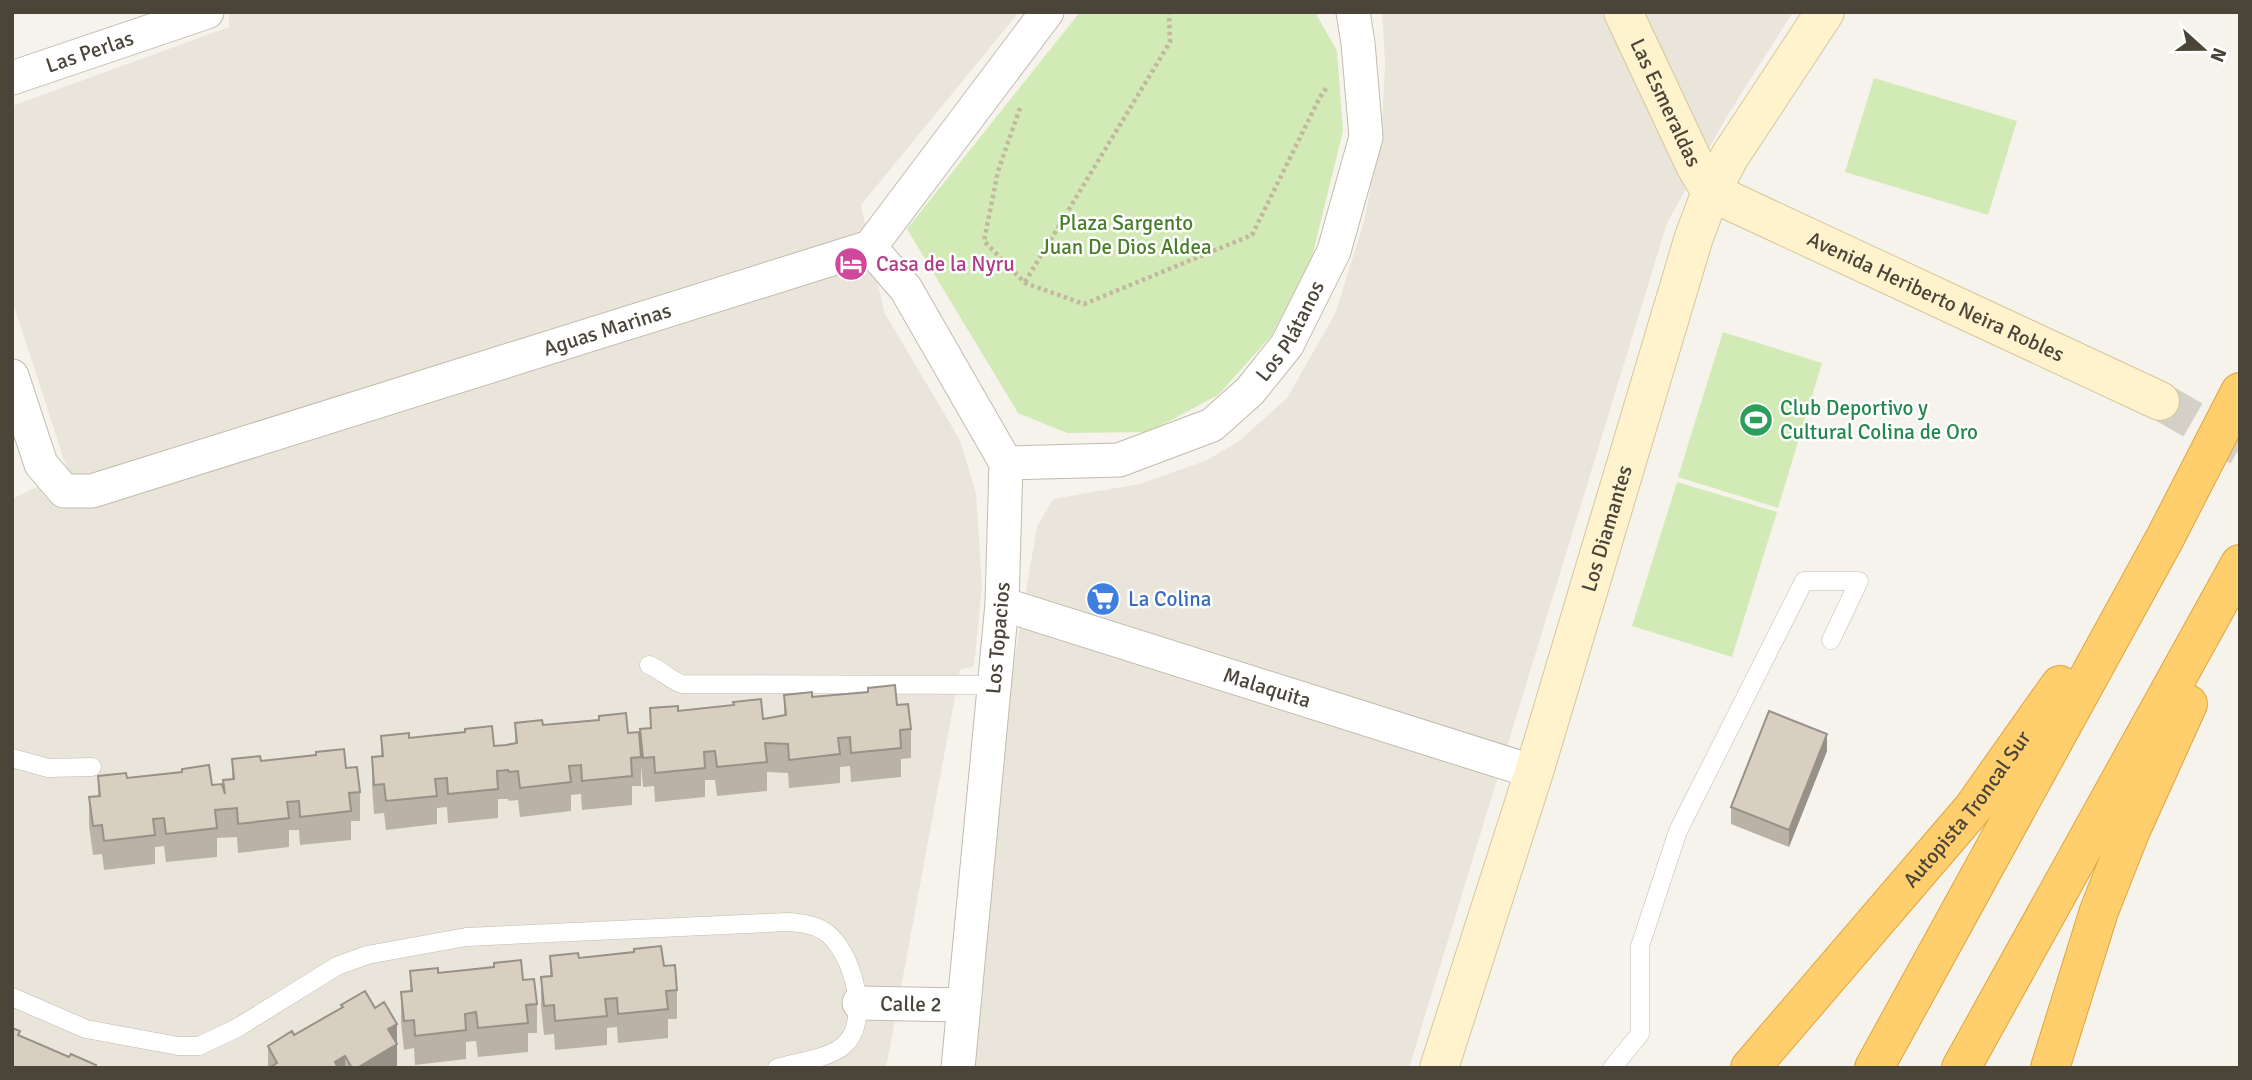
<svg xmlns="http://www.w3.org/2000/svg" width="2252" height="1080" font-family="Signika,sans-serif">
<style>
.residential{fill:#eae5da}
.green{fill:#d2eab5}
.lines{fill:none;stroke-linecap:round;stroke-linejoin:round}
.secondary-tunnel{stroke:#d4d0c8;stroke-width:38;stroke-dasharray:38 19;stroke-linecap:butt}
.lane-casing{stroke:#c2bbae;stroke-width:19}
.street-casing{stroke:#c2bbae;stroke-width:35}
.secondary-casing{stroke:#d6c79b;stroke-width:40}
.highway-casing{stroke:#e0a43c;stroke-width:40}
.path{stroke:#c4b79f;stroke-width:4.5;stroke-dasharray:3.5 3.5;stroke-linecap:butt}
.lane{stroke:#fff;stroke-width:18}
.street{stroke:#fff;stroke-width:33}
.secondary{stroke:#fff3cd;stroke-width:38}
.highway{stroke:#ffcf6e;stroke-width:38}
.wall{fill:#bab2a6}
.shaded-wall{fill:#979187}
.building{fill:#d8cfc1;stroke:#979187;stroke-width:2}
.labels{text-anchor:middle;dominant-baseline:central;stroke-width:5;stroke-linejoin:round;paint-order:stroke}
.street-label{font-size:21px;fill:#4b4439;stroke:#fff}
.park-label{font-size:21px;fill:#4a7f2a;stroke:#fff}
.hotel-label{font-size:21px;fill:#b23c85;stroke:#fff;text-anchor:start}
.leisure-label{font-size:21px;fill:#27864d;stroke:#fff;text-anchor:start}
.shop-label{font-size:21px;fill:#366cbe;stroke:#fff;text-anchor:start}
</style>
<rect width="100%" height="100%" fill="#f6f3ec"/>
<path class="residential" d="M229 12H1019L861 205 884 312 960 440 976 494 982 585 974 666 960 670 886 1068H12V499L68 472 12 300V106L229 27Z
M1382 12H1793L1729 113 1667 223 1409 1068H973L1012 673 1037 527 1053 499 1140 484 1205 461 1238 442 1287 398 1336 312 1365 218 1382 122 1385 65Z"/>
<path class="green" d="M1080 12H1315L1337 51 1343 131 1312 257 1272 335 1218 395 1149 432 1067 433 1018 413 907 229Z
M1874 78 2017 121 1988 215 1845 172Z
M1723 332 1822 363 1778 508 1678 477Z
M1677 482 1777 512 1732 657 1632 626Z"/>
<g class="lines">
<path class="secondary-tunnel" d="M2160 401 2240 447"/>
<g class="lane-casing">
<path id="lane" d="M649 665C662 670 669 680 682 684L994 685
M12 758 48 768 92 767
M12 997 86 1029 178 1046H199L237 1028 337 966 367 955 466 937 788 922C800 923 813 924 824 931 852 949 873 1022 843 1046 828 1059 796 1062 777 1068
M1612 1068 1640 1034V946L1678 831 1804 581H1859L1831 640"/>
</g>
<g class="street-casing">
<g id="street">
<path id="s1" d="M12 78 207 12"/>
<path d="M870 247 906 289 1006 463 1002 604 958 1068"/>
<path id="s2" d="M12 376 41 464 64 491H92L870 247 1047 12"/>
<path id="s3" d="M1006 463 1119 460 1212 425 1250 391 1287 345 1334 251 1366 137 1358 43 1353 12"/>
<path id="s4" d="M1002 604 1534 772"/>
<path id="s5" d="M859 1003 962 1005"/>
</g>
</g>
<g class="secondary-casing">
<g id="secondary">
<path id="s6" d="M1623 12 1695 165 1711 192"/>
<path id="s7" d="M1711 192 2160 401"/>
<path id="s8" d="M1439 1068 1534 772 1694 237 1711 192 1730 156 1825 12"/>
</g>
</g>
<g class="highway-casing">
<g id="highway">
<path id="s9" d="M1750 1068 1973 808 2060 685"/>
<path d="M1874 1068 2165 538 2240 392"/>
<path d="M1961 1068 2240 564"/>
<path d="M2050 1068 2099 911 2131 830 2188 704"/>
</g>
</g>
<path class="path" d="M1020 108 998 171 984 241 1025 283 1084 304 1252 235 1320 97 1328 86
M1025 282 1170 42 1169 12"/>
<use href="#lane" class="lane"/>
<use href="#street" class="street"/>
<use href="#secondary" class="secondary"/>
<use href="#highway" class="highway"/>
</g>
<path class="wall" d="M784 695 897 705 911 729V758L901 759V777L851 782 850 766 840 767V783L789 788 788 773 767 772V791L717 796 715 780H705V797L655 802 654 786 643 787 641 765V786H632V805L582 810 581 794 571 795V811L520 817 518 800 509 801 508 799H498V818L448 823 447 807 437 808V824L386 830 384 813 374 814 372 786V757L381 756V736L494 746 506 745 515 743V723L628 733 640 750V729L650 728V708L763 719 784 715Z
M1827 751 1789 847 1731 824V807Z
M232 759 346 768 360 792V821H351V840L300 845 299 830H289V847L238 853 237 837 217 838V857L166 862 164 846 155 847V864L104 870 102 854 93 855 89 826V797L98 796V776L212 785 223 789V780H232Z
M634 952 664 966 677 990V1019H668V1038L618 1043 617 1027 607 1028V1045L555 1050 554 1034 544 1035 541 1006V977L550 976V956L579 958Z
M410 971 523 980 537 1004V1033H528V1052L478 1057 476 1041 466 1042V1059L415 1065 414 1048 404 1050 401 1021V992L410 991Z
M341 1005 397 1052V1068H268V1046L294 1035 341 1009Z"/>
<path class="shaded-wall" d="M1827 734V751L1789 847V830Z
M397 1024V1068H357L388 1029Z
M345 1056V1068H335V1062Z"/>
<path class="building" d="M895 685 897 705 908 704 911 729 900 730 901 748 851 753 850 737 838 738 840 754 789 760 788 744 765 743 767 762 717 767 715 751 704 752 705 768 655 773 654 757 643 758 640 729 651 728 650 708 678 706V711L734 705 733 702 761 699 763 719 786 715 784 695 812 692V697L868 692V688Z
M1769 711 1827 734 1789 830 1731 807Z
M626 713 628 733 639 732 641 757 631 758 632 776 582 781 581 765 569 766 571 782 520 788 518 771 509 772 508 770 497 771 498 789 448 794 447 778 435 779 437 796 386 801 384 784 374 785 372 757 383 756 381 736 409 733V738L465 732V729L492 726 494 746 506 745 517 743 515 723 542 720 543 725 599 720V716Z
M344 749 346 768 357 767 360 792 349 793 351 811 300 817 299 801 287 802 289 818 238 824 237 808 215 810 217 828 166 834 164 818 153 819 155 835 104 841 102 825 93 826 89 797 100 796 98 776 126 773 127 778 182 772V769L209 765 212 785 222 784 225 794 223 780 234 779 232 759 260 756 261 761 316 755V752Z
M661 946 664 966 675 965 677 990 666 991 668 1009 618 1014 617 998 605 999 607 1016 555 1021 554 1005 544 1006 541 977 552 976 550 956 578 953 579 958 634 952V949Z
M521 960 523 980 534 979 537 1004 526 1005 528 1023 478 1028 476 1012 465 1014 466 1030 415 1036 414 1020 404 1021 401 992 412 991 410 971 438 968V973L494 967V963Z
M365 991 375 1008 384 1002 397 1024 388 1029 397 1044 357 1068H352L345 1056 335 1062 338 1068H269L277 1063 268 1046 292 1031 294 1035 343 1007 341 1005Z
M12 1028 20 1031 18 1035 69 1057 71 1054 96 1065 95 1068H12Z"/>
<defs>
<g id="hotel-disc" transform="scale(1.75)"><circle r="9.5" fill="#d1479c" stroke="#fff"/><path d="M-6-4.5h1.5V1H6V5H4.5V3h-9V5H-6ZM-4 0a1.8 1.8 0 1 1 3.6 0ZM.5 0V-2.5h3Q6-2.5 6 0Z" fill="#fff"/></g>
<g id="stadium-disc" transform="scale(1.75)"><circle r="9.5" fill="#2e9e5b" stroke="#fff"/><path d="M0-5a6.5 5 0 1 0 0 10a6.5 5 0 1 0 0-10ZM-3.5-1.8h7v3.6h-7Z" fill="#fff"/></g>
<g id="supermarket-disc" transform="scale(1.75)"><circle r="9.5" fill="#3f7fe0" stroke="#fff"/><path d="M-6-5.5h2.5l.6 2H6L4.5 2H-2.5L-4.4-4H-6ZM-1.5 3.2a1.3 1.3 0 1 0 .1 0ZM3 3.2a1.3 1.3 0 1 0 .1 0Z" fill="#fff"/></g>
</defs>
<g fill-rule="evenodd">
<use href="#hotel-disc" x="851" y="264"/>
<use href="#stadium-disc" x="1756" y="420"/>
<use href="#supermarket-disc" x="1103" y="599"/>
</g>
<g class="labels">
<g class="street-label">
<text stroke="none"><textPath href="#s1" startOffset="82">Las Perlas</textPath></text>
<text stroke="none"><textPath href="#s6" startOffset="100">Las Esmeraldas</textPath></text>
<text stroke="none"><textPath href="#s7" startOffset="248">Avenida Heriberto Neira Robles</textPath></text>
<text stroke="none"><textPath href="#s2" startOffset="696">Aguas Marinas</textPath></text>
<text stroke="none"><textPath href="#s3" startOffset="336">Los Plátanos</textPath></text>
<text stroke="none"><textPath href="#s8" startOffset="565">Los Diamantes</textPath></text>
<text transform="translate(998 638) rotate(-85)">Los Topacios</text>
<text stroke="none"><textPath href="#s4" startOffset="278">Malaquita</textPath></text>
<text stroke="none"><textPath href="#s9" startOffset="338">Autopista Troncal Sur</textPath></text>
<text stroke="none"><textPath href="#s5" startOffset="52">Calle 2</textPath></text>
</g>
<g class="park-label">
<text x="1126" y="223">Plaza Sargento<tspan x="1126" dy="24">Juan De Dios Aldea</tspan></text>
</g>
<g class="hotel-label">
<text x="876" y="264">Casa de la Nyru</text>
</g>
<g class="leisure-label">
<text x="1780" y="408">Club Deportivo y<tspan x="1780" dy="24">Cultural Colina de Oro</tspan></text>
</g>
<g class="shop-label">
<text x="1128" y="599">La Colina</text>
</g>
</g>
<rect width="2252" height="1080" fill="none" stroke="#4b4439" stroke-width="28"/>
<g transform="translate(2203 49) rotate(111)" stroke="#ffffff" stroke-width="5" paint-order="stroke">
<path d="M0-5L12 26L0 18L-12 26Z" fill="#4b4439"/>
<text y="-10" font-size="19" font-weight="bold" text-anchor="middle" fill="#4b4439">N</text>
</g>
</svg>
